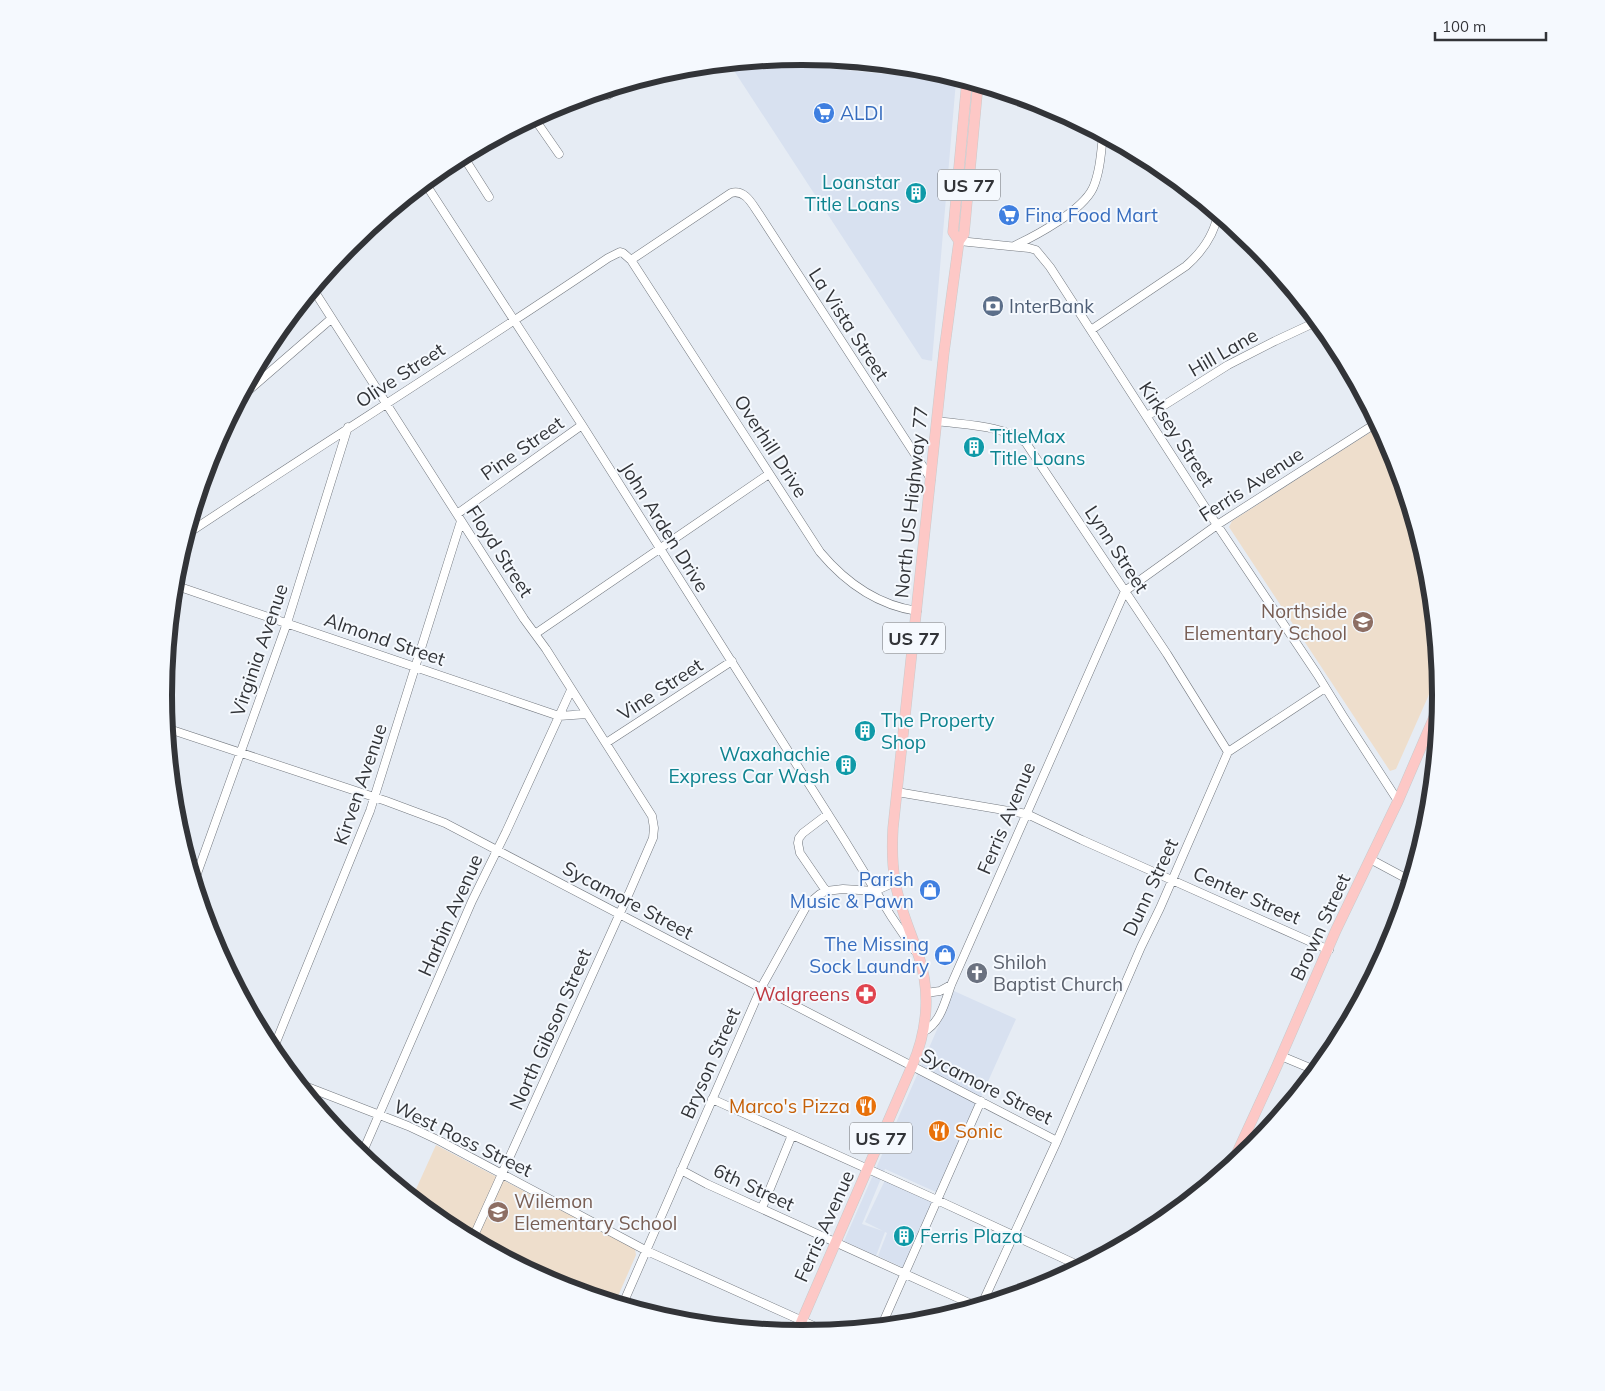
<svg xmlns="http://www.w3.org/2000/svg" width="1605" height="1391" font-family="Mulish,sans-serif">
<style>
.built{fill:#d8e1f0}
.education{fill:#eedecc}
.green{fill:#b3d3a2}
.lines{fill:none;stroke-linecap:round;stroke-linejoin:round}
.minor-casing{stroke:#73787f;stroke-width:9}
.major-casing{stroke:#cacacb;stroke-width:11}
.minor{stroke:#fff;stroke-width:8}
.major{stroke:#fdc8c6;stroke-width:10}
.labels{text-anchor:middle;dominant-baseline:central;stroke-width:4;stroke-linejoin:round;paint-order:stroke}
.shield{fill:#f5f9fe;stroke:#6c6f73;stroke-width:1}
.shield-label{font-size:18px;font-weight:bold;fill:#323438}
.shop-label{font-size:19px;fill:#366cbe;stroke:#f5f9fe;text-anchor:start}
.culture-label{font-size:19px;fill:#0d838f;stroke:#f5f9fe;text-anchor:start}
.service-label{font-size:19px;fill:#4e5e75;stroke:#f5f9fe;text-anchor:start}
.street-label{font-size:19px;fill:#323438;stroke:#f5f9fe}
.education-label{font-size:19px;fill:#785e54;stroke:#f5f9fe;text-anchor:end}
.worship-label{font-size:19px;fill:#5b616d;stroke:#f5f9fe;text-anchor:start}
.health-label{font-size:19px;fill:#be3a42;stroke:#f5f9fe;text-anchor:end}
.food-label{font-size:19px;fill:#c56008;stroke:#f5f9fe;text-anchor:end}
.rim{fill:none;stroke:#323438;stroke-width:6}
</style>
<rect width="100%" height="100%" fill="#e6ecf4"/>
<path class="built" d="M754 61 956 81 932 361 922 359 729 63Z
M954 991 1016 1019 938 1193 885 1169 862 1224 883 1231 865 1222 885 1180 933 1202 904 1268 878 1256 887 1233 885 1232 876 1256 844 1241Z"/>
<path class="education" d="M1380 426 1393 451 1430 571 1439 672 1396 769 1390 771 1229 527 1232 521Z
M436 1145 635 1249 636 1255 615 1303 558 1286 447 1227 412 1198Z"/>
<path class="green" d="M534 1265 603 1295 601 1299 558 1286 531 1272Z"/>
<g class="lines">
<g class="minor-casing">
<path id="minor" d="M787 58 941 73
M606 90 608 95 623 85
M534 118 559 154
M463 156 489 197
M425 183 582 425 845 841 891 916 914 950
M959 241 1029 248 1036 250 1050 267 1203 504 1317 674 1343 716 1398 801
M1014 246C1037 235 1082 211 1093 188 1100 172 1101 153 1103 135
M631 260 731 193C745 189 752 204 759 214L931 479
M313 289 524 619 546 649 652 816 654 828 653 838 630 891 472 1240
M1091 330 1186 266C1202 252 1214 235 1218 214
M241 397 331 319
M1147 416 1228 365 1275 341 1318 321
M937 421C964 425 1005 425 1026 443L1167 654 1228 752
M457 514 582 425
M187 534C327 441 469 352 608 258L620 252 623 253 631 260 820 552C846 583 877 605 917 611
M174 585 559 716 587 714
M535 634 769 474
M166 728 386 801 445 823 761 988 1057 1141
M606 743 732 661
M897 792 1027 814 1082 840 1329 950
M1370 859 1411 881
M194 882 287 623 348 427
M826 891 800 853 798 843 799 838 803 833 828 814
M926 993 940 991 951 985
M923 1032C940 1024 945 1002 951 985L1125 591 1217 525 1378 422
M272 1052 370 811 461 521
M1281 1056 1317 1071
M297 1083 408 1126 440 1141 647 1251 827 1332
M712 1099 937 1200 1082 1267
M1244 1137 1259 1142
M361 1156 472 901 506 832 571 690
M681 1170 707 1184 978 1307
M762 1208 792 1135
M622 1306 761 988 807 905 820 894 826 891 843 889 875 891 895 882
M981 1306 1057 1141 1141 947 1160 908 1228 752 1325 688
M881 1327 981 1101"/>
</g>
<g class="major-casing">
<path id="major" d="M959 241 953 232 967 81
M1230 1168 1276 1068 1336 930 1398 801 1441 701
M796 1334 912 1066C927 1032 931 993 919 957 911 932 899 907 895 881 892 863 892 845 893 828L944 352 959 241 964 234 978 84"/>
</g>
<use href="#minor" class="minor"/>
<use href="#major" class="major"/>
</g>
<defs>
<g id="supermarket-disc" transform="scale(1.125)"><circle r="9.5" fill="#3f7fe0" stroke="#f5f9fe"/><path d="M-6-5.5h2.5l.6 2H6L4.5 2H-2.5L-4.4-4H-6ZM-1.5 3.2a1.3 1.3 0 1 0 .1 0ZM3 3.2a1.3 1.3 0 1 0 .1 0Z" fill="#fff"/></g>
<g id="building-disc" transform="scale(1.125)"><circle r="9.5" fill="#0f9aa8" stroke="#f5f9fe"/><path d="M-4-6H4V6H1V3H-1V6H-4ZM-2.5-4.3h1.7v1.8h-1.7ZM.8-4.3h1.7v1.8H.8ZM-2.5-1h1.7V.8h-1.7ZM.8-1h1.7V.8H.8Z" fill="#fff"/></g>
<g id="bank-disc" transform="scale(1.125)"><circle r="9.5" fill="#5c6f8a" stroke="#f5f9fe"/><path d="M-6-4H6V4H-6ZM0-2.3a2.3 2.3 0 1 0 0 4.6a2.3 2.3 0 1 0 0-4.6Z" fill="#fff"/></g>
<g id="school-disc" transform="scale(1.125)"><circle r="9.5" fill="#8d6e63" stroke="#f5f9fe"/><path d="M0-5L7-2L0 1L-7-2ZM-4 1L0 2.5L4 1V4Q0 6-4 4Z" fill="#fff"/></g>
<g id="shop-disc" transform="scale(1.125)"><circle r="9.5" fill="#3f7fe0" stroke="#f5f9fe"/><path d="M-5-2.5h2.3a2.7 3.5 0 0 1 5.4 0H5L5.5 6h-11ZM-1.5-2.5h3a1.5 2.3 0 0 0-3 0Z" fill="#fff"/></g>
<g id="church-disc" transform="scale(1.125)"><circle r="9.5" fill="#6b7280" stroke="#f5f9fe"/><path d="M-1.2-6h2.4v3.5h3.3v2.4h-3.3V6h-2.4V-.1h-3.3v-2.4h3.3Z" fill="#fff"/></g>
<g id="pharmacy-disc" transform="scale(1.125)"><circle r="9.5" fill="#e0444e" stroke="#f5f9fe"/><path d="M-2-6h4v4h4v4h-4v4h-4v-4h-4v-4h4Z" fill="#fff"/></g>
<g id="restaurant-disc" transform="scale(1.125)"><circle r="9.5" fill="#e8710a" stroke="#f5f9fe"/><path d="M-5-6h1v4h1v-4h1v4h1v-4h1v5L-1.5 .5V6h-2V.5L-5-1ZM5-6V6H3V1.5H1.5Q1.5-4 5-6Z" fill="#fff"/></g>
</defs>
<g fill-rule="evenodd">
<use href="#supermarket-disc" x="824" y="113"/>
<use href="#building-disc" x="916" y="193"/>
<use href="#supermarket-disc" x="1009" y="215"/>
<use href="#bank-disc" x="993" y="306"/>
<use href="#building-disc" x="974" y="447"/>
<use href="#school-disc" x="1363" y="622"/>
<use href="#building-disc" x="865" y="731"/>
<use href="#building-disc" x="846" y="765"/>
<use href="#shop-disc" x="930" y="890"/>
<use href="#shop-disc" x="945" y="955"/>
<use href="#church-disc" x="977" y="973"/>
<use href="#pharmacy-disc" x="866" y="994"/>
<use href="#restaurant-disc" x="866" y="1106"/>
<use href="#restaurant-disc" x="939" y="1131"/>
<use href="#school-disc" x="498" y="1212"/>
<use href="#building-disc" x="904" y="1236"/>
</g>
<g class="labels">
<g class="shield">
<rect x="938" y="169.5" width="62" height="31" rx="4"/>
<rect x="883" y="622.5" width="62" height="31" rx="4"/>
<rect x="850" y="1122.5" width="62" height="31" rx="4"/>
</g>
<g class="shield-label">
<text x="969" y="185">US 77</text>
<text x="914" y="638">US 77</text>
<text x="881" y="1138">US 77</text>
</g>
<g class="shop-label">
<text x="840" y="113">ALDI</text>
<text x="1025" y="215">Fina Food Mart</text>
<text x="914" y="879" text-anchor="end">Parish<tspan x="914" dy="22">Music &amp; Pawn</tspan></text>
<text x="929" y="944" text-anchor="end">The Missing<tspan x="929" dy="22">Sock Laundry</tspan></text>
</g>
<g class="culture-label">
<text x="900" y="182" text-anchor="end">Loanstar<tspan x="900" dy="22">Title Loans</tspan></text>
<text x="990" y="436">TitleMax<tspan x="990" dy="22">Title Loans</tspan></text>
<text x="881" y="720">The Property<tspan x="881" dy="22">Shop</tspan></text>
<text x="830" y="754" text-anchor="end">Waxahachie<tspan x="830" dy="22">Express Car Wash</tspan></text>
<text x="920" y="1236">Ferris Plaza</text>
</g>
<g class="service-label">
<text x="1009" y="306">InterBank</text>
</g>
<g class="street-label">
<text transform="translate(849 324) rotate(57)">La Vista Street</text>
<text transform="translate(1223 352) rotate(-30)">Hill Lane</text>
<text transform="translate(400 375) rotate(-33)">Olive Street</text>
<text transform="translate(1177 434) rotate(57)">Kirksey Street</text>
<text transform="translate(771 446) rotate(57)">Overhill Drive</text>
<text transform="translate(522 448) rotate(-35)">Pine Street</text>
<text transform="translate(1251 484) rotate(-33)">Ferris Avenue</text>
<text transform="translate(911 502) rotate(-84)">North US Highway 77</text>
<text transform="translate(665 527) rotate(58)">John Arden Drive</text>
<text transform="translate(1117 549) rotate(57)">Lynn Street</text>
<text transform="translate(500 551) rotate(57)">Floyd Street</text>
<text transform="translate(385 639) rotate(19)">Almond Street</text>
<text transform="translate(259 650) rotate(-71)">Virginia Avenue</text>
<text transform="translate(660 689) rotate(-33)">Vine Street</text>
<text transform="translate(360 784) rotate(-71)">Kirven Avenue</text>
<text transform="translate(1006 818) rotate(-67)">Ferris Avenue</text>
<text transform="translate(1150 887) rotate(-65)">Dunn Street</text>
<text transform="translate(1247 895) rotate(24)">Center Street</text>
<text transform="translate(628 900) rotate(28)">Sycamore Street</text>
<text transform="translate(450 915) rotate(-66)">Harbin Avenue</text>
<text transform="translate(1320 927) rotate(-65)">Brown Street</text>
<text transform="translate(550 1029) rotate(-66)">North Gibson Street</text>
<text transform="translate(710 1063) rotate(-66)">Bryson Street</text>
<text transform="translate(987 1086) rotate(27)">Sycamore Street</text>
<text transform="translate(463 1138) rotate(26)">West Ross Street</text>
<text transform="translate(754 1187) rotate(25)">6th Street</text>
<text transform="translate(824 1226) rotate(-66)">Ferris Avenue</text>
</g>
<g class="education-label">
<text x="1347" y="611">Northside<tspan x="1347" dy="22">Elementary School</tspan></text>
<text x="514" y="1201" text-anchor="start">Wilemon<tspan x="514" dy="22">Elementary School</tspan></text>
</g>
<g class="worship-label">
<text x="993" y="962">Shiloh<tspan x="993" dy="22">Baptist Church</tspan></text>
</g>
<g class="health-label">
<text x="850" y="994">Walgreens</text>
</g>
<g class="food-label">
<text x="850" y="1106">Marco's Pizza</text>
<text x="955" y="1131" text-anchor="start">Sonic</text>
</g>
</g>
<path d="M0 0H1605V1391H0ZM172 695a630 630 0 1 1 1260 0a630 630 0 1 1-1260 0Z" fill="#f5f9fe" fill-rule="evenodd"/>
<path class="rim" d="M172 695a630 630 0 1 1 1260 0a630 630 0 1 1-1260 0Z"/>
<path d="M1435 32v8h111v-8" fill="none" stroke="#323438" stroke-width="2.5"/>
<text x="1442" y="32" font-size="15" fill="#323438" stroke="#f5f9fe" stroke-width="4" paint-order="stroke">100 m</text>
</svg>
